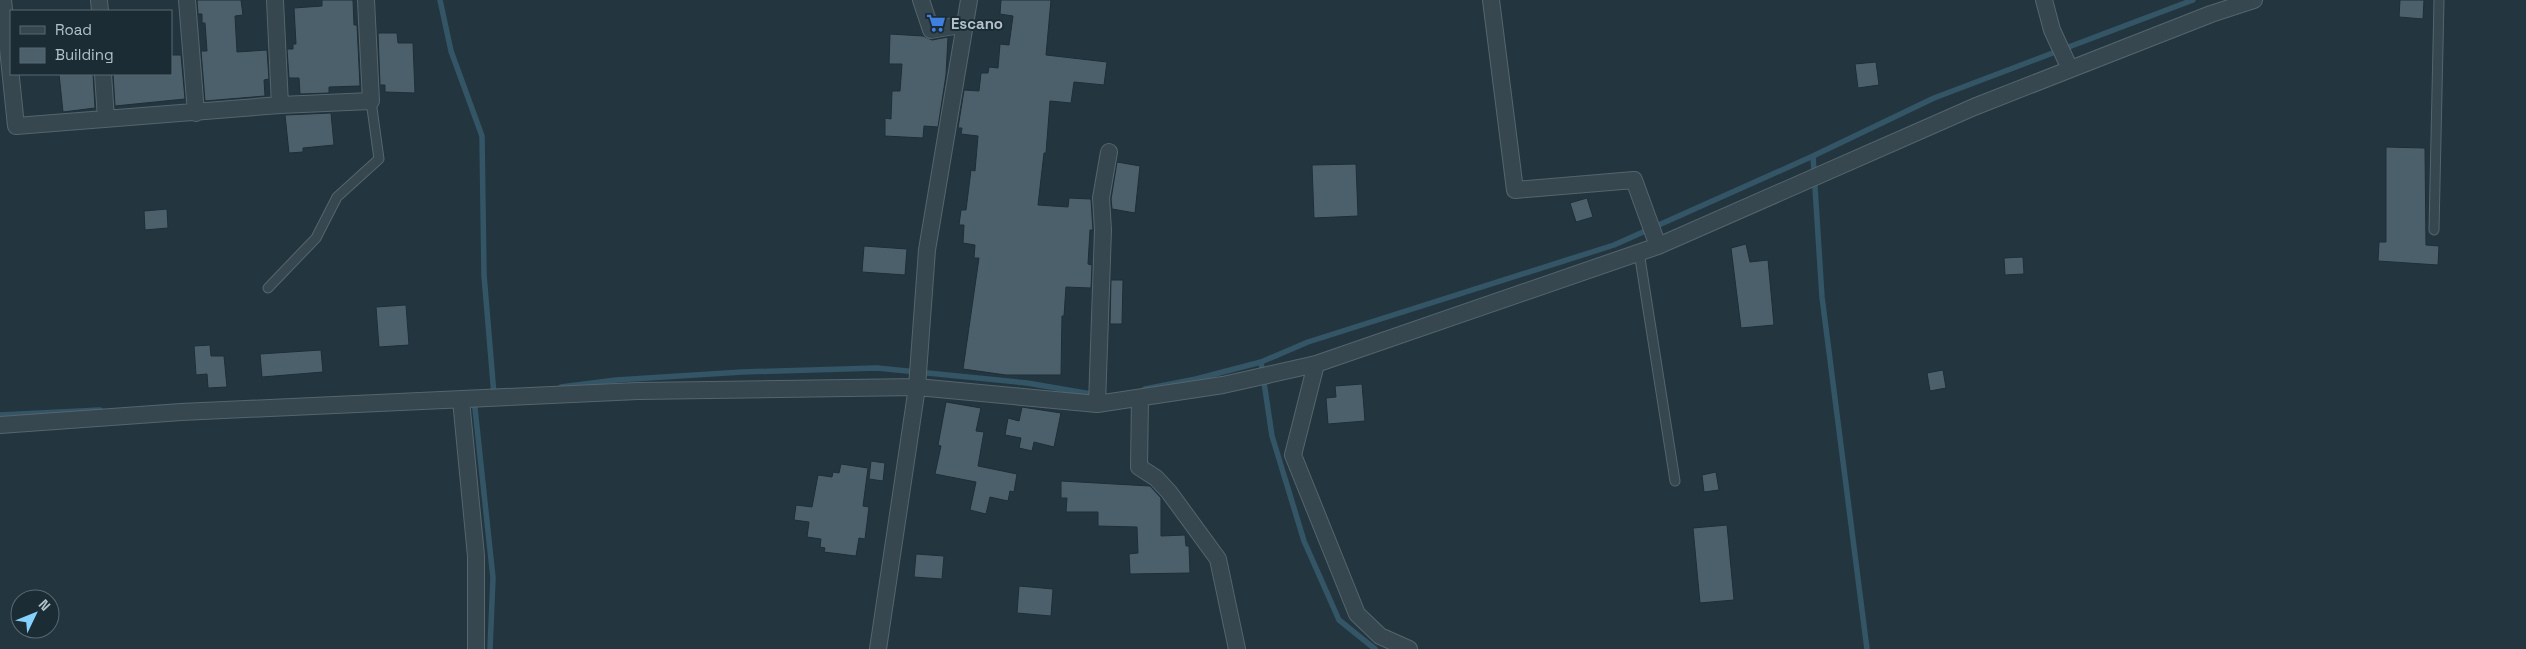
<svg xmlns="http://www.w3.org/2000/svg" width="2526" height="649" font-family="'Space Grotesk',sans-serif">
<style>
.lines{fill:none;stroke-linecap:round;stroke-linejoin:round}
.stream{stroke:#345566;stroke-width:5.5}
.building{fill:#4b606b;stroke:#1e2e37}
.lane-casing{stroke:#55656d;stroke-width:11}
.street-casing{stroke:#55656d;stroke-width:18}
.lane{stroke:#37474f;stroke-width:9}
.street{stroke:#37474f;stroke-width:16}
.labels{text-anchor:middle;dominant-baseline:central;stroke-width:4;stroke-linejoin:round;paint-order:stroke}
.poi-label{font-size:15px;font-weight:bold;fill:#b3c2ca;stroke:#1c2c35;text-anchor:start}
</style>
<rect width="100%" height="100%" fill="#233640"/>
<g class="lines">
<path class="stream" d="M440 0 451 51 482 136 484 275 494 395
M1813 156 1822 297 1867 649
M1261 362 1272 436 1304 541 1339 620 1375 649
M561 387 616 380 742 372 877 368 1027 383 1097 395
M1145 389 1196 379 1261 362 1308 342 1614 245 1813 156 1934 98 2193 0
M474 399 493 578 490 649
M0 415 100 410"/>
</g>
<path class="building" d="M197 0H241L243 15 235 16 237 52 267 50 269 79 264 80 265 96 205 101 201 51H207L205 23H202V14H198Z
M322 0H353L354 25H357L360 86 329 87V93L300 94 299 78H289L287 49H293V44H296L294 8 322 6Z
M1001 0H1051L1046 55 1107 62 1104 85 1074 82 1071 103 1050 101 1046 153H1044L1038 205 1068 207 1069 198 1091 199 1093 230H1090L1088 264 1092 265 1091 288 1066 287 1064 316H1062L1061 375H1006L963 369 979 258H974L975 245 963 243 964 225H959L961 210H966L971 170 975 171 978 136 961 134 962 128H958L964 90 979 91 981 73H988L989 67 998 68 1000 44 1009 45 1013 16 1000 14Z
M2400 0H2424L2423 19 2399 17Z
M378 33H397L398 43H413L415 93 385 92V85H380Z
M890 34 923 36 932 40 948 37 946 75 938 127 924 126 923 138 885 136V118L891 119 892 91H900L902 64H889Z
M171 55H181L185 99 115 106 113 74H171Z
M1876 62 1879 85 1858 88 1855 64Z
M59 74H93L95 108 63 112Z
M331 113 334 145 303 148V152L289 153 285 115Z
M2386 147 2425 148 2426 245 2439 246 2438 265 2378 261 2379 242H2386Z
M1117 162 1140 166 1135 213 1112 209 1111 199Z
M1356 164 1358 216 1314 218 1312 165Z
M1587 198 1593 217 1576 222 1570 203Z
M167 209 168 228 145 230 144 211Z
M1746 244 1750 262 1768 260 1774 325 1741 328 1731 248Z
M864 246 907 249 905 275 862 272Z
M2023 257 2024 274 2005 275 2004 258Z
M1111 280H1123L1122 324H1110Z
M406 305 409 345 379 347 376 307Z
M210 345 211 356H224L227 387 208 388 207 374 196 375 194 346Z
M321 350 323 372 262 377 260 354Z
M1943 370 1946 388 1930 391 1927 373Z
M1362 384 1365 421 1328 424 1326 398 1336 397 1335 386Z
M946 402 981 408 976 431 984 432 978 466 1017 474 1014 492 1010 491 1008 501 990 497 986 514 970 510 976 482 935 474 941 446 938 445Z
M1022 407 1061 413 1054 447 1034 442 1032 451 1019 448 1021 438 1005 435 1008 418 1019 421Z
M871 461 885 463 883 481 869 479Z
M841 464 868 468 863 506 869 507 865 539 859 538 856 556 824 552 825 548 820 547 821 539 807 537 809 522 794 520 796 505 812 507 818 475 832 477 833 472 839 473Z
M1716 472 1719 490 1704 492 1702 475Z
M1061 481 1150 486 1161 498V536L1185 535 1186 546H1189L1190 573 1130 574 1129 554 1138 553 1137 527 1098 526V512H1066L1067 498H1061Z
M1727 525 1734 600 1700 603 1693 528Z
M916 554 944 556 942 579 914 577Z
M1019 586 1053 589 1051 616 1017 613Z"/>
<g class="lines">
<g class="lane-casing">
<path id="lane" d="M2434 230 2439 0
M1639 252 1675 481
M268 288 316 238 337 197 379 159 371 101"/>
</g>
<g class="street-casing">
<path id="street" d="M3 0 16 126 280 105 371 101 366 0
M99 0 100 11
M187 0 196 113
M275 0 280 105
M921 0 931 30 966 24
M1491 0 1515 190 1634 180 1658 246
M2044 0 2052 30 2070 69
M103 74 106 119
M1316 364 1293 455 1357 614 1380 636 1409 649
M1140 398 1139 467 1156 478 1169 492 1218 559 1237 649
M461 400 476 556V649
M1097 404 1103 230 1101 198 1109 152
M0 425 181 412 638 391 917 387 1097 404 1223 385 1316 364 1658 246 1974 107 2211 14 2254 0
M878 649 917 387 927 250 969 0"/>
</g>
<use href="#lane" class="lane"/>
<use href="#street" class="street"/>
</g>
<defs>
<g id="supermarket-bare" transform="scale(1.5)"><path d="M-6-5.5h2.5l.6 2H6L4.5 2H-2.5L-4.4-4H-6ZM-1.5 3.2a1.3 1.3 0 1 0 .1 0ZM3 3.2a1.3 1.3 0 1 0 .1 0Z" fill="#3f7fe0" stroke="#1c2c35" stroke-width="2.5" paint-order="stroke"/></g>
</defs>
<g fill-rule="evenodd">
<use href="#supermarket-bare" x="936" y="23"/>
</g>
<g class="labels">
<g class="poi-label">
<text x="951" y="23">Escano</text>
</g>
</g>
<rect x="10" y="10" width="162" height="65" fill="#1c2c35" stroke="#586871"/>
<rect x="20" y="26" width="25" height="8" fill="#37474f" stroke="#586871"/>
<text x="55" y="35" font-size="15" fill="#b3c2ca">Road</text>
<rect x="20" y="48" width="25" height="15" fill="#4b606b" stroke="#586871"/>
<text x="55" y="60" font-size="15" fill="#b3c2ca">Building</text>
<g transform="translate(35 614) rotate(47)"><circle r="24" fill="#1c2c35" stroke="#586871"/>
<path d="M0-4L9 19L0 12L-9 19Z" fill="#84d1ff"/>
<text y="-8" font-size="14" font-weight="bold" text-anchor="middle" fill="#b3c2ca">N</text>
</g>
</svg>
